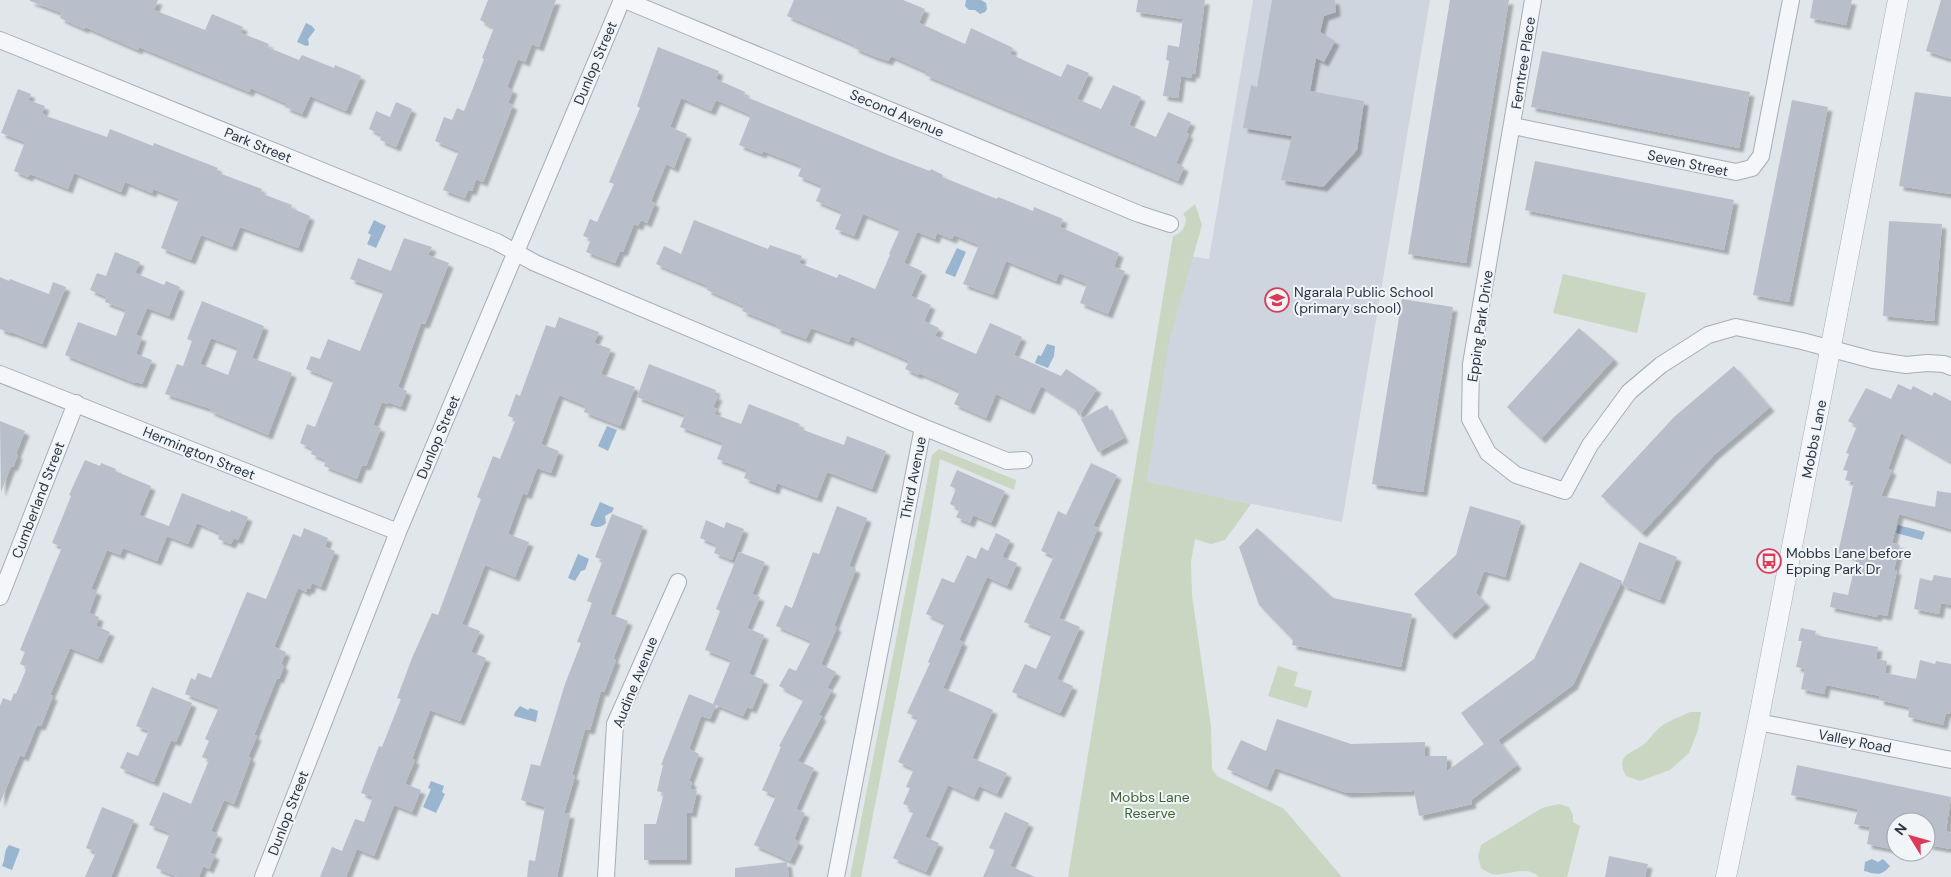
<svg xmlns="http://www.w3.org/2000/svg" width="1951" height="877" font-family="'DM Sans',sans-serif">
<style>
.built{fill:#cfd5de}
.green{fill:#c8d6c2}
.water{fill:#99b5cf}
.building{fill:#b8bfca;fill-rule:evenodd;filter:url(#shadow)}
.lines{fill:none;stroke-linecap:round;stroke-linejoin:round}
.minor-casing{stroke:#a6adb6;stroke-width:18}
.tertiary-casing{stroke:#a6adb6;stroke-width:21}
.minor{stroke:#f5f6f9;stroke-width:16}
.tertiary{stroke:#f5f6f9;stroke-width:20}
.labels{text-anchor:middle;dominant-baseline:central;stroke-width:4;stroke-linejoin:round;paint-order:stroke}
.street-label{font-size:14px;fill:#283345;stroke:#f1f5f8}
.poi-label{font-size:14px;fill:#283345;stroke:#f1f5f8;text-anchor:start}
.park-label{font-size:14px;fill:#3e6234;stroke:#f1f5f8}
</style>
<defs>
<filter id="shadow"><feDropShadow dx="4.5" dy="4.5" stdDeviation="1" flood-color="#0004"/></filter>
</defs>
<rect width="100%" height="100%" fill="#e1e6eb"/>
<path class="built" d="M1253 0H1430L1342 522 1147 483 1181 255 1209 259Z"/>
<path class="green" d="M1195 204 1202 225 1169 341 1147 482 1251 504 1225 540 1211 544 1195 539 1191 562 1192 596 1211 727 1212 769 1217 776 1284 809 1342 877H1068L1173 236C1181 234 1186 227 1186 218L1183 214Z
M1563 274 1646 293 1637 333 1553 313Z
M939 449 1016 480 1014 490 940 459 930 521 861 877H850L932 455Z
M1278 666 1298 672 1294 686 1312 691 1307 708 1268 696Z
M1690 712H1701L1698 730 1689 753 1670 770 1640 781 1626 776C1615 756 1630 754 1643 745 1649 741 1653 733 1659 728 1667 721 1680 717 1690 712Z
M1559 804 1569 807 1573 815V822L1580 826 1567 877H1539C1525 864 1507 877 1492 874 1489 873 1484 870 1481 868L1478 856 1481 845 1542 808Z"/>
<path class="water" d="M966 0H981L986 3 987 9 985 12 980 14 975 10H969L965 6Z
M306 23 312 26 315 30 308 39 309 45 306 46 297 42Z
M374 220 386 226 376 248 367 244 371 235 368 233Z
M957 248 966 252 955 277 945 273Z
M1047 344 1055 346 1054 356 1048 368 1035 363 1038 355 1041 356Z
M607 426 617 430 608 451 598 446Z
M600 502 614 508 612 512 605 516 606 523C601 528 596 528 590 525Z
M1898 525 1925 532 1922 540 1896 533Z
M578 554 589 559 585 570 581 571 575 581 568 578Z
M520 706 528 710 530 708 538 711 536 722 514 716 515 712Z
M431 781 444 786 442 792 445 794 436 813 423 807 431 789 428 788Z
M9 845 20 849 12 870 2 866C6 857 3 852 9 845Z
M1872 859 1878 862 1883 859 1890 866C1881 877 1876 874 1864 871L1865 862Z"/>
<path class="building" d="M30 0H158L154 10 205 30 212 14 243 27 241 33 269 44 267 47 299 60 302 55 334 68 335 65 361 76 346 111 310 96 302 114 285 107 287 104 251 88 249 92 139 47 138 50 85 27 84 29 60 18 62 13 30 1Z
M488 0H556L539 47 532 44 525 62 518 59 507 87 513 90 508 103 513 105 483 182 476 179 472 191 468 190 465 198 443 190 459 151 435 141 444 117 452 120 457 108 464 111 478 75 484 59 482 58 494 28 480 20Z
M794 0H903L925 9 919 23 965 44 971 28 1013 48 1010 54 1061 77 1067 64 1089 73 1077 99 1101 109 1113 85 1141 97 1129 125 1156 137 1168 112 1191 122 1186 133 1189 134 1176 163 1184 167 1178 181 925 75 927 72 891 56 888 61 876 57 854 48 855 45 787 16Z
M1138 0H1205L1195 74 1192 73 1191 78 1181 76 1178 98 1163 96 1169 61 1166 60 1168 45 1179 47 1183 19 1136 12Z
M1272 0H1335L1336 12 1324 16 1320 32 1335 41 1324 62 1316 58 1310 91 1364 101 1357 150 1323 187 1281 180 1292 136 1243 128 1251 85 1257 87Z
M1450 0H1509L1466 263 1408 254Z
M1813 0H1852L1846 25 1810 18Z
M1941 0H1951V59L1926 51Z
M658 47 719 71 716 79 745 92 744 96 890 156 930 171 931 169 943 175 942 177 997 199 998 197 1033 211 1034 207 1063 219 1060 227 1119 253 1114 267 1125 271 1108 314 1080 303 1087 284 1059 273 1056 281 1006 261 993 295 963 284 979 245 954 235 952 239 937 233 935 239 917 232 904 263 922 271 911 296 931 305 924 321 939 328 935 336 976 354 990 323 1022 337 1014 355 1061 376 1066 369 1097 389 1079 416 1074 407 1041 386 1030 410 996 394 986 418 954 404 960 391 919 373 918 375 905 369 909 361 851 336 849 342 811 328 806 339 776 328 777 325 742 311 744 306 707 290 708 286 656 264 664 246 681 254 694 220 768 249 770 245 802 256 799 263 837 278 839 274 875 289 890 255 889 254 900 229 863 214 854 236 835 229 842 212 816 201 822 186 798 176 802 166 763 151 762 154 739 145 751 115 716 100 711 111 681 98 670 127 687 134 674 168 666 164 651 201 655 203 647 223 641 220 638 226 634 224 623 252 620 251 615 263 586 252 591 239 583 236 590 219 597 222 614 184 609 182 640 108 637 106Z
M1542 51 1750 92 1739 148 1531 107Z
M18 89 31 94 28 100 45 106 42 113 46 116 107 137 110 129 153 146 154 143 218 168 216 172 262 189 260 193 292 205 291 208 310 216 298 248 240 227 232 247 201 235 191 260 161 248 179 199 153 189 152 193 125 182 121 192 74 173 68 189 30 174 28 177 14 171 25 142 1 133Z
M1915 92 1951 97V194L1899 186Z
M1792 100 1828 107 1789 302 1753 295Z
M396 102 412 109 396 147 380 140 382 135 369 129 376 111 390 117Z
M1535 161 1734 200 1724 250 1525 210Z
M1889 221 1942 224 1934 321 1883 316Z
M404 238 432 247 428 255 449 263 425 324 421 323 398 387 407 391 401 407 388 402 387 404 382 402 373 425 381 428 366 466 362 465 357 479 324 466 326 460 311 454 313 449 300 443 307 424 315 427 334 380 306 369 311 356 320 359 328 339 360 351 384 291 350 279 358 258 391 271Z
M115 252 140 262 135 273 164 285 166 281 180 287 169 316 147 308 136 335 142 337 136 354 152 360 142 384 136 382 135 383 65 355 78 322 116 336 126 310 105 302 107 297 90 290 97 273 106 276Z
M0 277 9 281 10 279 49 294 53 282 66 287 42 344 11 332V333L0 329Z
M1402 299 1453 307 1423 492 1372 484Z
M202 301 264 326 252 358 292 373 268 435 210 411 211 409 165 394 177 364 183 366 192 341 187 339ZM211 338 238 348 228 375 200 364Z
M559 317 599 332 594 343 611 349 601 374 635 387 620 426 584 412 586 406 559 395 541 444 559 451 551 473 537 468 527 495 523 493 508 534 529 542 515 577 485 565 462 624 480 631 471 652 486 658 460 721 430 710 412 759 415 760 405 784 421 790 412 812 394 805 374 856 357 849 346 877H320L332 847 342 851 355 819 364 822 373 797 361 793 379 746 382 747 401 699 397 698 412 658 432 613 438 615 481 499 477 497 493 456 500 459 516 419 508 416 516 394 520 396 546 325 555 328Z
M1579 328 1614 359 1541 439 1507 407Z
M649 364 716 390 714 395 718 396 713 407 717 409 714 414 741 424 749 404 800 424 798 428 844 445 847 436 886 451 872 489 827 472 817 498 777 483 775 490 744 478 747 470 717 459 723 443 680 427 685 415 637 397Z
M1734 366 1770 407 1714 455 1642 533 1601 496 1674 417Z
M1898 384 1911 390 1913 386 1932 396 1934 392 1951 401V462L1901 433 1888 469 1892 470 1881 496 1935 507 1937 491 1951 493V529L1899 514 1892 543 1900 545 1894 570H1897L1887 616 1878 614 1877 617 1830 607 1833 592 1848 595 1857 557 1838 553 1854 482 1845 480 1848 471 1843 470 1849 454 1846 453 1857 426 1848 421 1866 388 1891 399Z
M1107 405 1124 438 1098 452 1081 419Z
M0 421 25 431 16 454 18 455 13 467 11 466 1 492Z
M85 460 100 466 101 463 116 469 115 471 151 486 139 515 169 526 182 493 230 512 231 510 248 517 238 540 234 538 231 544 218 539 220 533 197 523 188 544 167 536 157 561 123 548 120 555 107 550 91 589 97 591 89 613 99 617 96 626 110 632 98 659 70 648 50 695 53 696 41 726 37 725 24 757 20 755 0 803V706L3 698 11 701 14 693 16 694 27 667 20 664 25 652 20 650 62 547 52 543 71 496 69 495Z
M1091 463 1117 475 1093 526 1098 528 1059 618 1080 627 1057 679 1073 686 1060 713 1012 692 1025 664 1036 669 1052 634 1024 622 1054 556 1041 551 1058 511 1066 515Z
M957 470 1005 491 991 523 973 515 970 523 956 517 960 509 950 504 956 489 950 486Z
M837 506 867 518 849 566 856 569 834 626 837 627 821 664 836 672 827 688 832 690 819 715 822 716 798 761 814 768 796 809 805 813 794 839 799 842 790 861 754 845 776 796 762 790 781 747 779 746 804 699 779 686 789 668 796 671 811 641 776 626 785 605 792 608 813 552 819 554Z
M1470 506 1521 521 1505 577 1484 571 1476 593 1486 603 1451 635 1414 594 1456 555Z
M612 514 643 526 610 614 628 621 613 659 616 660 604 692 601 691 590 730 585 729 572 775 575 776 564 813 570 814 557 877H527L529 860 535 861 545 807 521 800 531 764 540 766 565 684 581 643 577 642 592 603 587 601 603 560 595 557Z
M706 520 724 528 726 522 744 529 732 560 714 553 717 545 700 538Z
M304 528 328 538 325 547 335 551 321 587 312 583 310 589H307L306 592 298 588 274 647 286 652 281 664 284 666 279 679 277 678 254 735 257 736 248 757 251 758 234 804 224 800 211 831 218 834 210 853 215 855 209 869 203 866 199 877H178L156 868 170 833 149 825 163 792 191 804 209 760 202 757 209 741 205 739 219 707 185 694 191 678 195 680 198 673 211 678 247 592 266 599 293 534 301 537Z
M1257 528 1333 598 1412 614 1401 667 1292 645 1293 640 1259 605 1239 547Z
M996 533 1010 540 1002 557 1017 563 1007 586 987 577 959 640 963 642 943 688 993 710 972 758 1007 773 997 794 979 786 974 797 948 785 925 837 939 843 926 872 893 858 913 813 909 812 911 807 903 804 910 788 906 787 914 769 898 762 918 718 907 713 930 663 928 662 945 623 926 614 942 578 954 583 967 555 976 559 981 547 988 551Z
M1639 542 1677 557 1660 600 1622 585Z
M739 552 765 562 752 594 760 597 747 628 764 635 749 674 764 680 752 709 747 707 743 716 716 705 710 719 701 716 689 749 699 754 689 781 692 782 690 789 697 791 692 813 687 812V860H644V824H656L664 793 657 791 663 765H661L689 694 713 704 731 660 705 650 720 611 716 609Z
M1580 562 1622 581 1573 685 1498 740 1517 765 1471 800 1472 804 1419 816 1414 791 1347 793 1275 768 1267 787 1227 769 1241 740 1266 751 1277 719 1351 744 1425 742V756H1447V771L1484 744 1461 713 1534 659Z
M1934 575 1951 578V605L1941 603 1939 614 1914 609 1920 578 1932 581Z
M1801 628 1816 631 1815 635 1878 647 1876 659 1887 661 1885 673 1916 679 1920 660 1935 664 1936 661 1951 664V714L1946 713 1943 725 1908 717 1910 707 1879 700 1880 696 1826 685 1824 694 1801 689 1805 669 1796 667 1802 641H1798Z
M152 687 192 703 176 742 171 740 154 782 120 768 127 752 138 756 149 731 136 726Z
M1797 765 1951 797 1946 831 1951 833V849L1928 845 1931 829 1926 828V822H1896V850L1867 844 1870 827 1854 824 1858 809 1791 795Z
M102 807 134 820 111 877H85L96 852 86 848Z
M1005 812 1029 823 1010 866 1035 877H983L995 850 989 848Z
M1609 856 1648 864 1645 877H1605Z
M787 862 789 877H735V868Z"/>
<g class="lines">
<g class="minor-casing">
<path id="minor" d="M625 0 1139 214 1170 224
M1533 0 1471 364 1470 419 1488 453 1516 475 1565 491 1590 445 1629 392 1661 365 1708 335 1736 327 1802 341 1873 360 1906 365 1927 363 1944 364 1951 367
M0 40 497 242 535 263 923 427 1007 461 1024 460
M1513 126 1736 172 1752 168 1761 156 1791 0
M0 374 398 532
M0 597 76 403
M1758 722 1951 760
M263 877 398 532 622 0
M606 877 615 724 678 582
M836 877 923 427"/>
</g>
<g class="tertiary-casing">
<path id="tertiary" d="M1726 877 1758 722 1898 0"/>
</g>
<use href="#minor" class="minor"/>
<use href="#tertiary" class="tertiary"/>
</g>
<defs>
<g id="school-ring" transform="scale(1.25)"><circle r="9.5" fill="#f1f5f8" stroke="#dc3b58" stroke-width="1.5"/><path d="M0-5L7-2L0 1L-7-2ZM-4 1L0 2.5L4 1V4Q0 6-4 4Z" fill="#dc3b58"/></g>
<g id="bus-ring" transform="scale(1.25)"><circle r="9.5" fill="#f1f5f8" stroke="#dc3b58" stroke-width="1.5"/><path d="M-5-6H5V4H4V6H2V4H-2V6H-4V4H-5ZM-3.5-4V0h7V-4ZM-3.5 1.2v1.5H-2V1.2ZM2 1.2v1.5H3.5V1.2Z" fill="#dc3b58"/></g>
</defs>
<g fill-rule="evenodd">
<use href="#school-ring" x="1277" y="300"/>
<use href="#bus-ring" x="1769" y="561"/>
</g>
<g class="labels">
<g class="street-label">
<text transform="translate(595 63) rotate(-67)">Dunlop Street</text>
<text transform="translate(1523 63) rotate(-81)">Ferntree Place</text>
<text transform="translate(897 113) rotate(23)">Second Avenue</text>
<text transform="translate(258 145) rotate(22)">Park Street</text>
<text transform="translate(1688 163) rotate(12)">Seven Street</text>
<text transform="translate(1480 326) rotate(-82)">Epping Park Drive</text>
<text transform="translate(438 437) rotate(-67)">Dunlop Street</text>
<text transform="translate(1814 439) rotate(-79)">Mobbs Lane</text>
<text transform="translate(199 453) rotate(22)">Hermington Street</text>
<text transform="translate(913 478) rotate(-79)">Third Avenue</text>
<text transform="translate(38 500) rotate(-69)">Cumberland Street</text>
<text transform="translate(635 682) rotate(-68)">Audine Avenue</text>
<text transform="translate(1855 741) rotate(11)">Valley Road</text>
<text transform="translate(288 813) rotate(-69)">Dunlop Street</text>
</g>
<g class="poi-label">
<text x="1294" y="292">Ngarala Public School<tspan x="1294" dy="16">(primary school)</tspan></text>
<text x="1786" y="553">Mobbs Lane before<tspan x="1786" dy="16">Epping Park Dr</tspan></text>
</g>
<g class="park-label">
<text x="1150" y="797">Mobbs Lane<tspan x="1150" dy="16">Reserve</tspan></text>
</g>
</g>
<g transform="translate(1911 837) rotate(307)"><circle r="24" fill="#f1f5f8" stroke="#a1a7b0"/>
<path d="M0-4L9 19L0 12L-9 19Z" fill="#dc3b58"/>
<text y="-8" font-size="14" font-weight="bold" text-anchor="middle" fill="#283345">N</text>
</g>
</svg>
